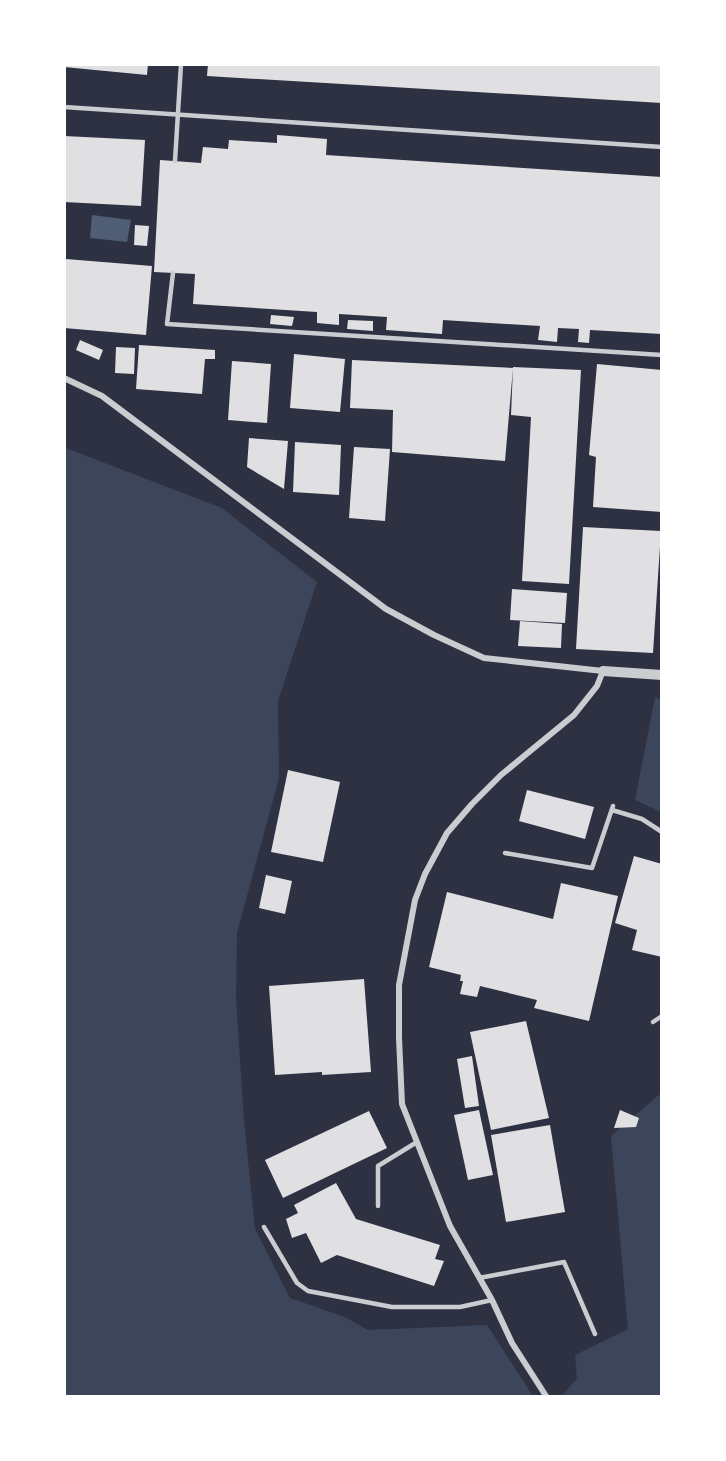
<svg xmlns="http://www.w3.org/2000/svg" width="726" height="1461" font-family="Signika,sans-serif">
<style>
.green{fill:#3c4559}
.water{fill:#4f5d75}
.building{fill:#e0e0e3}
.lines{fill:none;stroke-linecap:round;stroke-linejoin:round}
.service{stroke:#caccd0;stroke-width:4.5}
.minor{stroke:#caccd0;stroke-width:6}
.tertiary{stroke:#caccd0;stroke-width:10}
</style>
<rect width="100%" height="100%" fill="#2d3142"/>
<path class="green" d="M66 448 222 508 317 582 278 701 279 778 237 933 236 998 244 1121 255 1229 290 1298 345 1317 368 1330 487 1325 533 1396H65Z
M655 697 661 700V812L635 800Z
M661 1093V1396H562L577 1378 575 1355 628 1329 611 1136Z"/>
<path class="water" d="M92 215 131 220 127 242 90 238Z"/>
<path class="building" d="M64 64H148L147 75 64 67Z
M208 64H662V103L207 76Z
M277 135 327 139 326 155 662 177V334L590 330 589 343 578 342 579 329 558 328 557 342 538 340 540 326 443 320 442 334 386 330 387 317 339 314V325L317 323V312L193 304 195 274 154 272 160 160 201 163 203 147 228 149 229 140 277 143Z
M64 136 145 140 141 206 64 202Z
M135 225 149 226 147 246 134 245Z
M66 259 152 266 146 335 64 328Z
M271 315 294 317 292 326 270 324Z
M348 320 373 321V331L347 329Z
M80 340 103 350 99 360 76 350Z
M139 345 215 350V359H205L202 394 136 389Z
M116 347 135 348 134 374 115 373Z
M294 354 345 359 340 412 290 408Z
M352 360 513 368 505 461 392 452 393 410 350 408Z
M232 361 271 364 267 423 228 420Z
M597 364 662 370V512L593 507 596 457 589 455Z
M513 367 581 370 569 584 522 581 531 417 511 415Z
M249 438 288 441 284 489 247 467Z
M295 442 341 445 339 495 293 492Z
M354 447 390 449 385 521 349 518Z
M583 527 661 531 653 653 576 649Z
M512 589 567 593 565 623 510 620Z
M520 621 562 624 561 648 518 646Z
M288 770 340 782 323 862 271 852Z
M527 790 594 807 585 839 519 821Z
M634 856 662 864V957L632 950 637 930 615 923Z
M266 875 292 881 285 914 259 908Z
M561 883 618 896 589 1021 534 1008 537 1000 480 986 477 997 460 994 463 981H460L461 975 429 967 447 892 553 919Z
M364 979 371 1072 322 1075V1072L275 1075 269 986Z
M526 1021 549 1118 491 1130 470 1032Z
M472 1056 479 1106 465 1108 457 1059Z
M479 1110 493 1175 468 1180 454 1115Z
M620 1110 639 1118 636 1127 614 1128Z
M369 1111 387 1148 283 1198 265 1160Z
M550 1125 565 1212 506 1222 491 1135Z
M336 1183 356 1219 440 1245 435 1259 444 1261 434 1286 337 1255 321 1263 306 1233 292 1238 286 1219 298 1213 294 1205Z"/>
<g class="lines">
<path class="service" d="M64 107 662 147
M175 161 181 64
M173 273 167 324 662 355
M612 810 642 819 662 832
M505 853 592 868 613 806
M653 1022 662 1016
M378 1206V1166L417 1142
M264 1227 297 1283 308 1291 392 1307H460L492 1300
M479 1278 564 1262 595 1334"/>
<path class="minor" d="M64 378 102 396 386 609 434 635 484 658 603 671 597 686 574 715 501 775 472 804 447 833 425 874 415 900 399 985V1038L402 1104 450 1226 492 1300 512 1343 546 1396"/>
<path class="tertiary" d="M603 671 662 675"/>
</g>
<rect width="726" height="1461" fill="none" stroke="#ffffff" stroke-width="132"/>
</svg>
